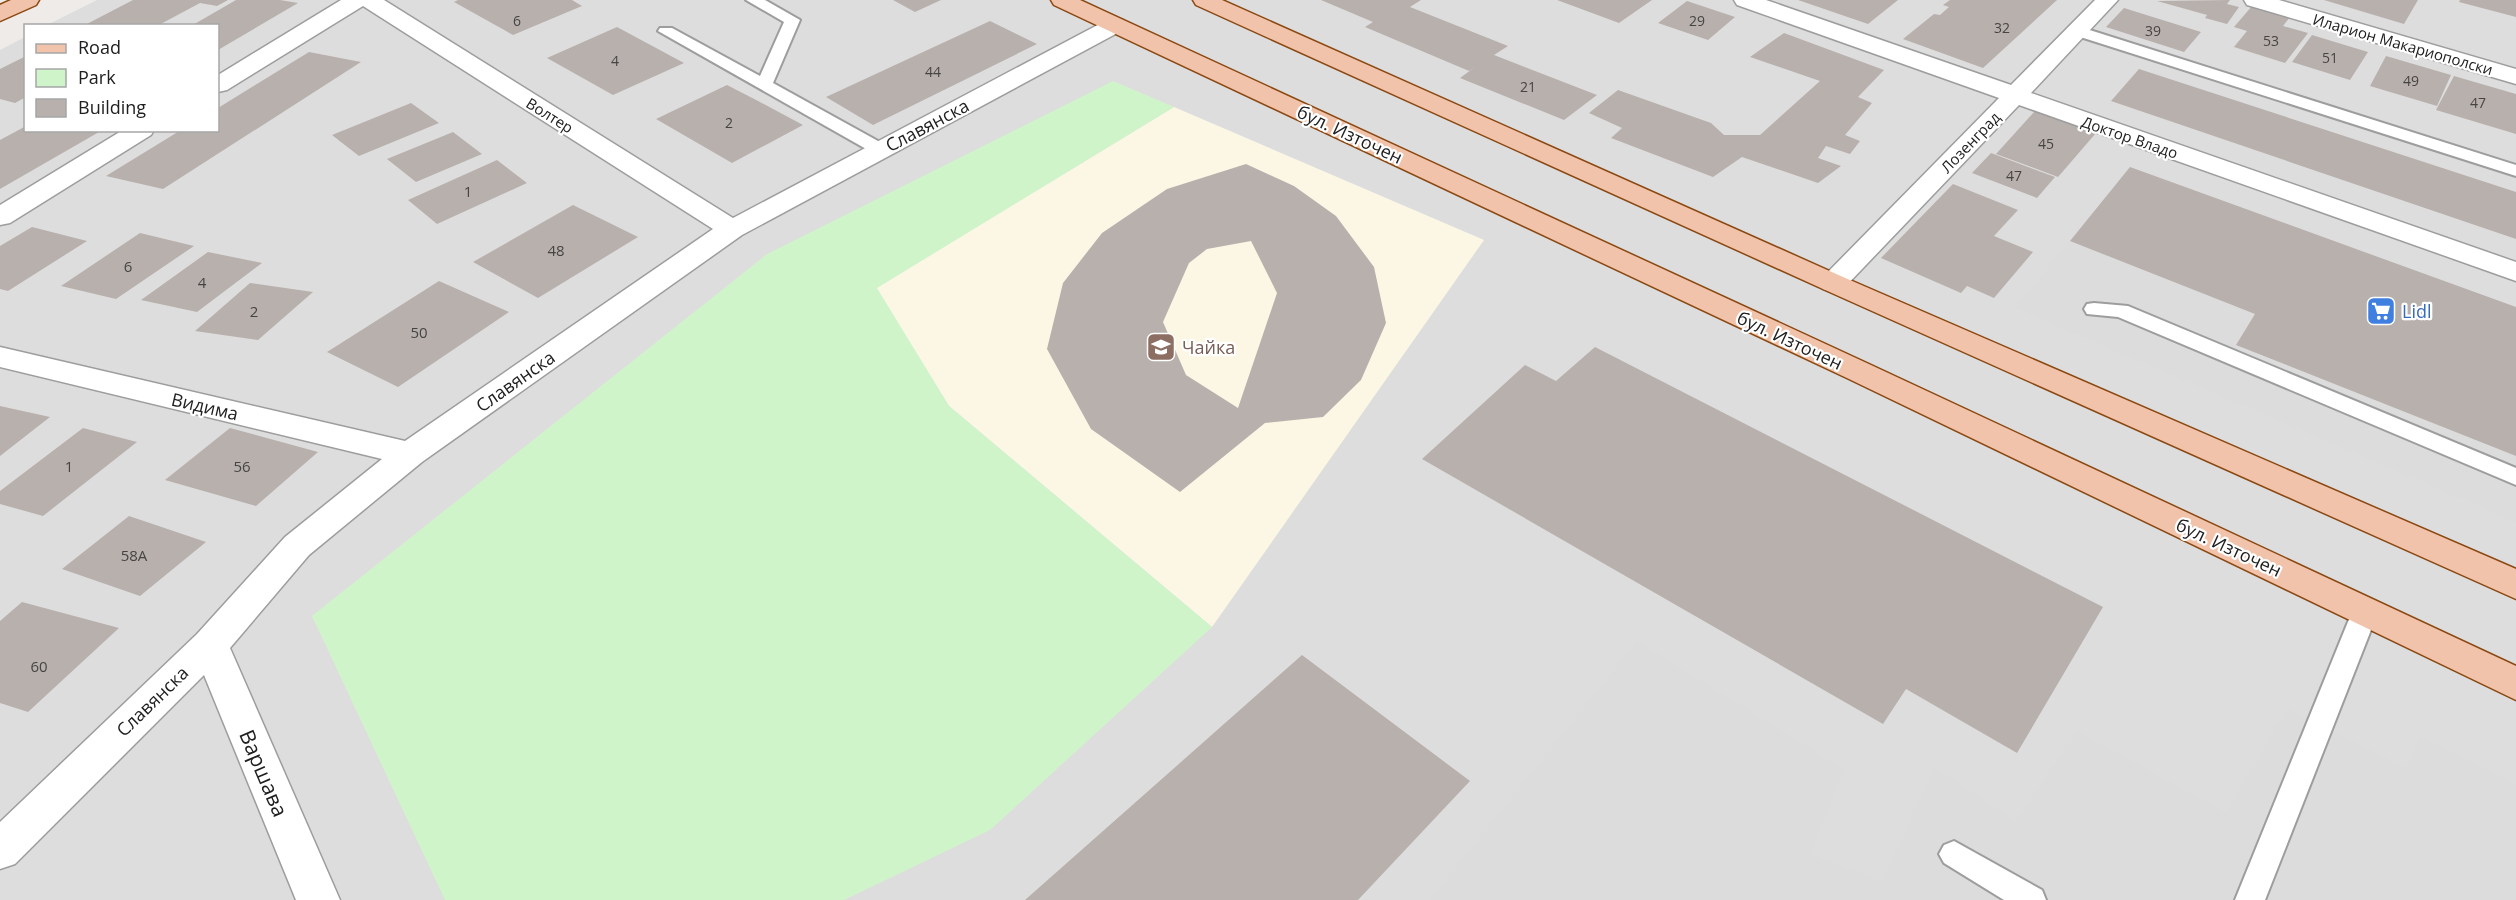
<svg xmlns="http://www.w3.org/2000/svg" width="2516" height="900" font-family="'Open Sans',sans-serif">
<style>
.residential{fill:#dedddd}
.education{fill:#fcf7e4}
.park{fill:#d0f4ca}
.parking{fill:#dcdcdc}
.building{fill:#b8b0ad;fill-rule:evenodd}
.lines{fill:none;stroke-linecap:round;stroke-linejoin:round}
.lane-casing{stroke:#9d9d9d;stroke-width:4}
.street-casing{stroke:#9d9d9d;stroke-width:3}
.primary-casing{stroke:#8a4812;stroke-width:3}
.lane{fill:#fff;fill-rule:evenodd}
.street{fill:#fff;fill-rule:evenodd}
.primary{fill:#f1c3aa;fill-rule:evenodd}
.labels{text-anchor:middle;dominant-baseline:central;stroke-width:4.5;stroke-linejoin:round;paint-order:stroke}
.far-number-label{font-size:14px;fill:#464443}
.far-street-label{font-size:15px;fill:#202020;stroke:#fff}
.number-label{font-size:15px;fill:#464443}
.street-label{font-size:18px;fill:#202020;stroke:#fff}
.shop-label{font-size:18px;fill:#366cbe;stroke:#fff;text-anchor:start}
.education-label{font-size:18px;fill:#785e54;stroke:#fff;text-anchor:start}
.near-street-label{font-size:21px;fill:#202020;stroke:#fff}
</style>
<rect width="100%" height="100%" fill="#efebe8"/>
<path class="residential" d="M97 0H2516V900H0V50L25 37 26 130H218V26L47 25Z"/>
<path class="education" d="M1174 107 1484 240 1212 627 949 406 876 288Z"/>
<path class="park" d="M1113 81 1174 107 877 288 949 406 1212 627 990 830 844 900H445L312 616 767 254Z"/>
<path class="parking" d="M2070 241 2255 314 2236 346 2516 456V522L2015 308Z
M1637 641 1844 770 1810 854 1881 881 1935 768 2016 821 2077 731 2226 813 2287 708 2406 768 2420 737 2516 785V900H1430Z"/>
<path class="building" d="M133 0H228L217 6 200 3 157 26H83Z
M236 0H280L298 3 218 50V26H191Z
M458 0H572L582 6 513 35 454 2Z
M893 0H941L915 12Z
M1321 0H1421L1410 7 1508 46 1494 55 1597 95 1564 120 1460 78 1475 67 1469 71 1365 27 1373 22Z
M1557 0H1652L1619 23Z
M1798 0H1898L1868 24Z
M1950 0H2057L1983 68 1903 39 1934 14 1940 15 1949 7 1943 5Z
M2230 0 2227 4 2239 7 2227 24 2205 18 2207 15 2157 1Z
M2324 0H2418L2404 24Z
M2460 0H2516V17L2459 2Z
M1687 1 1735 17 1708 40 1658 23Z
M2252 6 2290 17 2283 26 2308 33 2285 63 2234 47 2247 31 2234 27Z
M2124 8 2201 32 2184 52 2106 27Z
M990 21 1037 44 873 125 826 97Z
M617 27 684 63 613 95 547 58Z
M1784 33 1884 70 1858 97 1872 103 1845 135 1860 141 1850 154 1826 146 1818 158 1841 166 1818 183 1742 157 1713 177 1611 138 1622 128 1589 113 1618 90 1711 123 1724 135H1760L1820 81 1750 57Z
M2312 35 2368 52 2350 80 2292 62Z
M309 52 361 62 163 189 106 176 181 130H218V108Z
M26 56V97L15 103 0 99V69Z
M2386 56 2451 75 2437 106 2370 86Z
M2139 69 2516 192V239L2111 101Z
M2454 76 2516 94V134L2436 110Z
M727 85 760 102 803 125 732 163 656 119Z
M411 103 439 123 359 156 332 135Z
M2035 111 2096 133 2058 177 1996 154Z
M26 126V130L99 132 0 189V140Z
M453 132 482 154 416 182 387 159Z
M1991 153 2055 177 2037 198 1972 173Z
M497 160 527 183 437 224 408 200Z
M1246 164 1294 186 1336 216 1374 267 1386 323 1361 380 1323 417 1265 423 1180 492 1091 429 1047 349 1063 283 1102 233 1167 189ZM1251 241 1277 293 1238 408 1186 375 1163 322 1189 263 1207 249Z
M2130 167 2516 307V456L2236 345 2255 314 2070 241Z
M1953 184 2018 210 1994 236 2033 252 1994 298 1967 286 1961 293 1881 258Z
M573 205 638 237 538 298 473 262Z
M32 227 87 241 8 291 0 289V246Z
M140 233 194 246 116 299 61 286Z
M208 252 262 263 197 312 141 300Z
M439 281 509 312 398 387 327 352Z
M250 283 313 292 258 340 195 331Z
M1595 347 2103 607 2017 753 1906 689 1883 724 1422 459 1525 365 1556 381Z
M0 406 50 417 0 456Z
M83 428 137 442 43 516 0 504V491Z
M230 428 318 452 256 506 165 480Z
M129 516 206 542 140 596 62 569Z
M22 602 119 628 28 712 0 703V621Z
M1302 655 1470 781 1358 900H1025Z"/>
<g class="lines">
<g class="lane-casing">
<path id="lane" d="M746 0H765L800 20 773 83 887 146 890 150 887 154H875L658 31 660 28H672L760 76 784 22Z
M2077 26 2516 165V176L2071 34 2069 31Z
M2094 303 2128 306 2516 468V485L2118 317 2087 314 2084 309 2087 304Z
M2365 602 2374 605 2378 612 2265 900H2235L2352 612 2356 605Z
M1954 841 2042 890 2046 900H2004L1944 863 1939 854 1944 845Z"/>
</g>
<g class="street-casing">
<path id="street" d="M341 0H384L733 218 1107 20H1123L1126 25 1123 30 742 235 422 462 309 555 230 648 340 900H296L204 675 15 864 0 869V822L197 634 285 537 382 459 0 367V347L405 441 713 229 363 6 227 90 218 92V75Z
M1734 0H1766L2011 85 2095 0H2118L2031 93 2516 262V281L2019 105 1843 289 1833 292 1823 289 1819 283 1823 277 1999 98 1737 5Z
M2244 0H2279L2516 69V84L2247 5Z
M123 130H154L151 135 10 223 0 225V205Z"/>
</g>
<g class="primary-casing">
<path id="primary" d="M11 0H39L36 5 0 21V5Z
M1051 0H1080L1871 365 2516 666V700L1849 379 1054 5Z
M1193 0H1222L1843 277 2516 569V599L1823 289 1196 5Z"/>
</g>
<use href="#lane" class="lane"/>
<use href="#street" class="street"/>
<use href="#primary" class="primary"/>
</g>
<defs>
<g id="supermarket-square" transform="scale(1.5)"><rect x="-9" y="-9" width="18" height="18" rx="4" fill="#3f7fe0" stroke="#fff"/><path d="M-6-5.5h2.5l.6 2H6L4.5 2H-2.5L-4.4-4H-6ZM-1.5 3.2a1.3 1.3 0 1 0 .1 0ZM3 3.2a1.3 1.3 0 1 0 .1 0Z" fill="#fff"/></g>
<g id="school-square" transform="scale(1.5)"><rect x="-9" y="-9" width="18" height="18" rx="4" fill="#8d6e63" stroke="#fff"/><path d="M0-5L7-2L0 1L-7-2ZM-4 1L0 2.5L4 1V4Q0 6-4 4Z" fill="#fff"/></g>
</defs>
<g fill-rule="evenodd">
<use href="#supermarket-square" x="2381" y="311"/>
<use href="#school-square" x="1161" y="347"/>
</g>
<g class="labels">
<g class="far-number-label">
<text x="517" y="20">6</text>
<text x="1697" y="20">29</text>
<text x="2002" y="27">32</text>
<text x="2153" y="30">39</text>
<text x="2271" y="40">53</text>
<text x="2330" y="57">51</text>
<text x="615" y="60">4</text>
<text x="933" y="71">44</text>
<text x="2411" y="80">49</text>
<text x="1528" y="86">21</text>
<text x="2478" y="102">47</text>
<text x="729" y="122">2</text>
<text x="2046" y="143">45</text>
<text x="2014" y="175">47</text>
</g>
<g class="far-street-label">
<text transform="translate(2403 44) rotate(16)">Иларион Макариополски</text>
<text transform="translate(550 115) rotate(32)">Волтер</text>
<text transform="translate(2130 137) rotate(19)">Доктор Владо</text>
<text transform="translate(1970 142) rotate(-46)">Лозенград</text>
</g>
<g class="number-label">
<text x="468" y="191">1</text>
<text x="556" y="250">48</text>
<text x="128" y="266">6</text>
<text x="202" y="282">4</text>
<text x="254" y="311">2</text>
<text x="419" y="332">50</text>
<text x="69" y="466">1</text>
<text x="242" y="466">56</text>
<text x="134" y="555">58А</text>
<text x="39" y="666">60</text>
</g>
<g class="street-label">
<text transform="translate(927 125) rotate(-28)">Славянска</text>
<text transform="translate(1350 134) rotate(25)">бул. Източен</text>
<text transform="translate(1790 340) rotate(25)">бул. Източен</text>
<text transform="translate(515 381) rotate(-35)">Славянска</text>
<text transform="translate(205 406) rotate(13)">Видима</text>
<text transform="translate(2229 547) rotate(25)">бул. Източен</text>
<text transform="translate(152 701) rotate(-44)">Славянска</text>
</g>
<g class="shop-label">
<text x="2402" y="311">Lidl</text>
</g>
<g class="education-label">
<text x="1182" y="347">Чайка</text>
</g>
<g class="near-street-label">
<text transform="translate(264 773) rotate(67)">Варшава</text>
</g>
</g>
<rect x="24" y="24" width="195" height="108" fill="#ffffff" stroke="#a6a6a6" stroke-width="1.5"/>
<rect x="36" y="44" width="30" height="9" fill="#f1c3aa" stroke="#a6a6a6" stroke-width="1.5"/>
<text x="78" y="54" font-size="18" fill="#202020">Road</text>
<rect x="36" y="69" width="30" height="18" fill="#d0f4ca" stroke="#a6a6a6" stroke-width="1.5"/>
<text x="78" y="84" font-size="18" fill="#202020">Park</text>
<rect x="36" y="99" width="30" height="18" fill="#b8b0ad" stroke="#a6a6a6" stroke-width="1.5"/>
<text x="78" y="114" font-size="18" fill="#202020">Building</text>
</svg>
